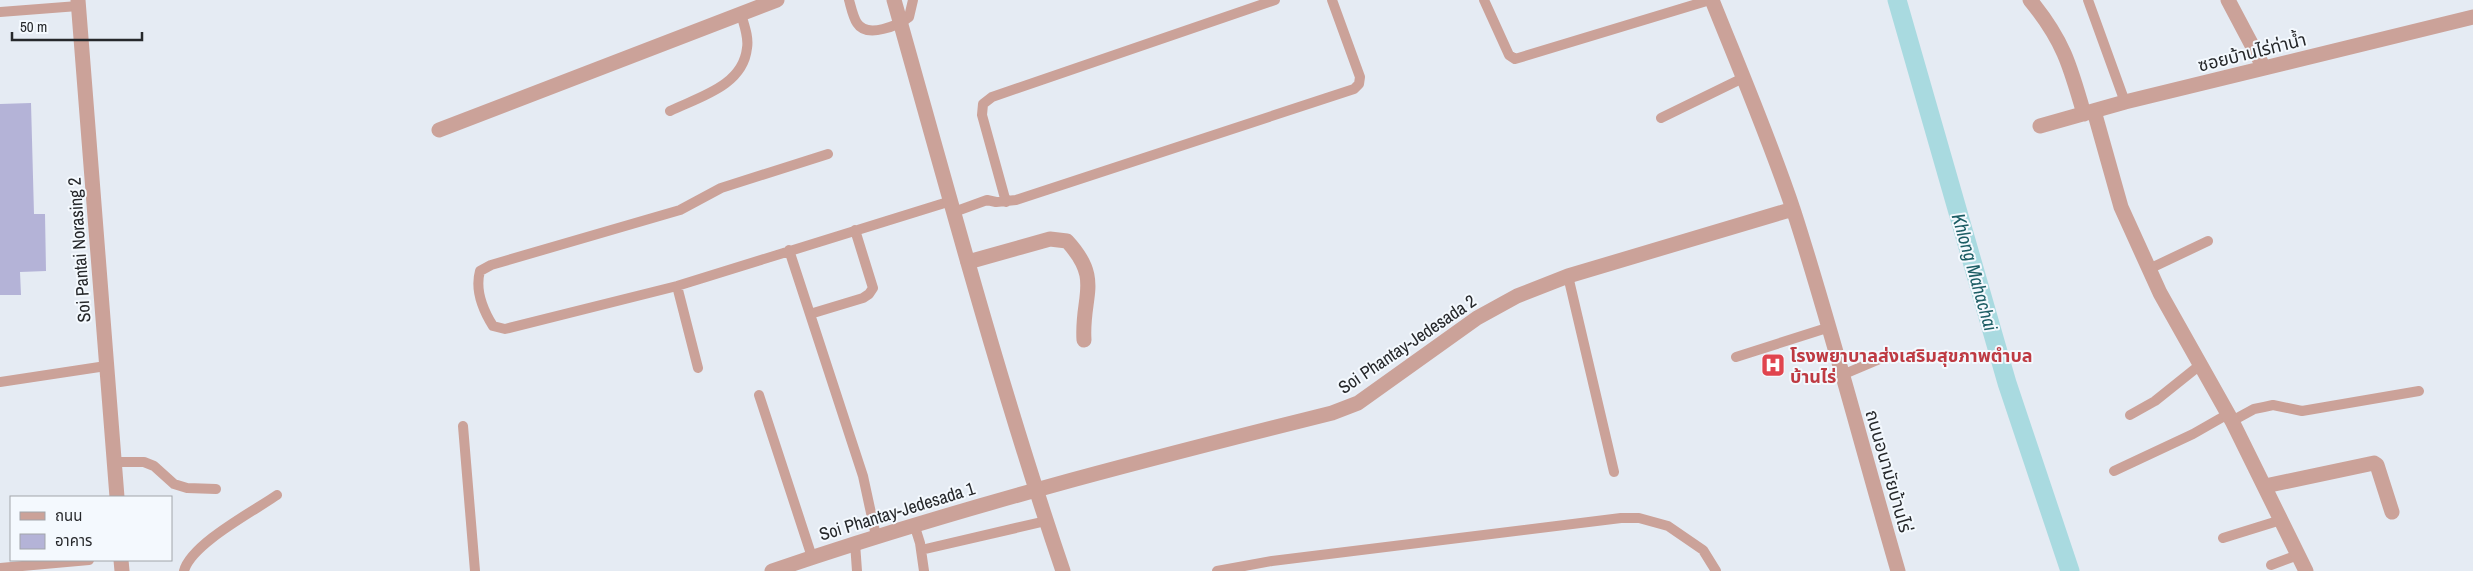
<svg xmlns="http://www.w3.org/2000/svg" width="2473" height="571" font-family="'Archivo Narrow','Noto Sans Thai',sans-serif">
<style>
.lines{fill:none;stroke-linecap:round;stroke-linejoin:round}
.canal{stroke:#a9dae0;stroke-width:19}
.building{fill:#b4b3d7}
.service{stroke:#cba299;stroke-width:10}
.minor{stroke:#cba299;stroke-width:15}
.tertiary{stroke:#cba299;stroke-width:15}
.labels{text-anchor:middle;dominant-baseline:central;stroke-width:4;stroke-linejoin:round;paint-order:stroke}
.street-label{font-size:18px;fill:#26282b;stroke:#f4f9fe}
.health-label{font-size:18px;font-weight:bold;fill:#be3a42;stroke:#f4f9fe;text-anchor:start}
.water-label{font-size:19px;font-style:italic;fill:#1c5d64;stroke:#f4f9fe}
</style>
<rect width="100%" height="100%" fill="#e5ebf3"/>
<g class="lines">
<path class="canal" d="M1897 0 2007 383 2070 571"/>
</g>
<path class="building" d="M31 103 34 214H45L46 271 20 272 21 295H0V104Z"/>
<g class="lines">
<path class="service" d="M849 0C851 7 853 17 857 23 867 39 899 25 909 17L913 0
M1484 0 1509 55 1515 59 1710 0
M2088 0 2125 102
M0 12 78 6
M670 111C699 97 743 86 747 48 749 37 744 25 741 14
M1661 118 1743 78
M828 154 721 188 680 210 491 265 480 271C475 289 483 310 493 326L505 329 677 286 951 201
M1006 202 982 115 983 104 992 97 1275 0
M954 212 987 200 996 202 1016 200 1354 89 1359 84 1360 77 1332 0
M789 250 863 476 876 536
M2149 269 2208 241
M1568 276 1614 472
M677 286 698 368
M810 314 863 298 869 294 873 288 855 230
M1736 357 1830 327
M1842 375 1887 356
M0 382 106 366
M759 395 812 557
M2130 415 2155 401 2200 365
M2232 421 2254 409 2264 407 2273 405 2302 411 2419 391
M463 426 475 571
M114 462H144L154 466 174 484 187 488 216 489
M2114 471 2193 434 2228 414
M914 524 920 543 924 571
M2223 538 2281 520
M855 543 857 571
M921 550 1046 521
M2271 565 2298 555
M0 568 89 560
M184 571C191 544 254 511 277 495
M1217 571 1272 561 1621 518H1639L1668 526 1703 550 1716 571"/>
<path class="minor" d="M78 0 117 497
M1712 0C1740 70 1770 140 1794 212 1832 330 1863 451 1898 571
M2030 0C2063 40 2070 65 2084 114
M2228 0 2264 68
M2094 111 2121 207 2160 293 2232 421 2306 571
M2040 126 2125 102 2473 17
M439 130 777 0
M968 262 1050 239 1067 241C1103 280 1081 296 1084 340
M2265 486 2374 463 2377 465 2392 512
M121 560 122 571
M772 571C956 508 1144 460 1332 413L1358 403 1477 318 1517 296 1568 276 1793 209"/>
<path class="tertiary" d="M894 0C948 191 999 383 1063 571"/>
</g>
<defs>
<g id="hospital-square" transform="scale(1.25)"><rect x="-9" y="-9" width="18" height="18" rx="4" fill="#e0444e" stroke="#f4f9fe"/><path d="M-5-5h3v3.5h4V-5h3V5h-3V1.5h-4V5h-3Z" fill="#fff"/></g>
</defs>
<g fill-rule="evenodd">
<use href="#hospital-square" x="1773" y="365"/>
</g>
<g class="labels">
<g class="street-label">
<text transform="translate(2252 52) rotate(-14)">ซอยบ้านไร่ท่าน้ำ</text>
<text transform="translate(79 250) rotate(-94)">Soi Pantai Norasing 2</text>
<text transform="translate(1407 344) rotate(-34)">Soi Phantay-Jedesada 2</text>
<text transform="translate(1889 471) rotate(74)">ถนนอนามัยบ้านไร่</text>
<text transform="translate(897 511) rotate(-17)">Soi Phantay-Jedesada 1</text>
</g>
<g class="health-label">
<text x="1790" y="355">โรงพยาบาลส่งเสริมสุขภาพตำบล<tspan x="1790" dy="21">บ้านไร่</tspan></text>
</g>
<g class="water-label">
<text transform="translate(1975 272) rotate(74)">Khlong Mahachai</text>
</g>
</g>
<rect x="10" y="496" width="162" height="65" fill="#f4f9fe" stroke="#a2a5aa"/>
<rect x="20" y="512" width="25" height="8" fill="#cba299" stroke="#a2a5aa"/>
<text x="55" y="521" font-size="15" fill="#26282b">ถนน</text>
<rect x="20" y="534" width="25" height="15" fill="#b4b3d7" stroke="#a2a5aa"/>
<text x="55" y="546" font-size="15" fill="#26282b">อาคาร</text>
<path d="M12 32v8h130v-8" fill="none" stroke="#26282b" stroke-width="2.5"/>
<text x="20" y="32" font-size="15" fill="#26282b" stroke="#f4f9fe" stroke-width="4" paint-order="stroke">50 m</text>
</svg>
